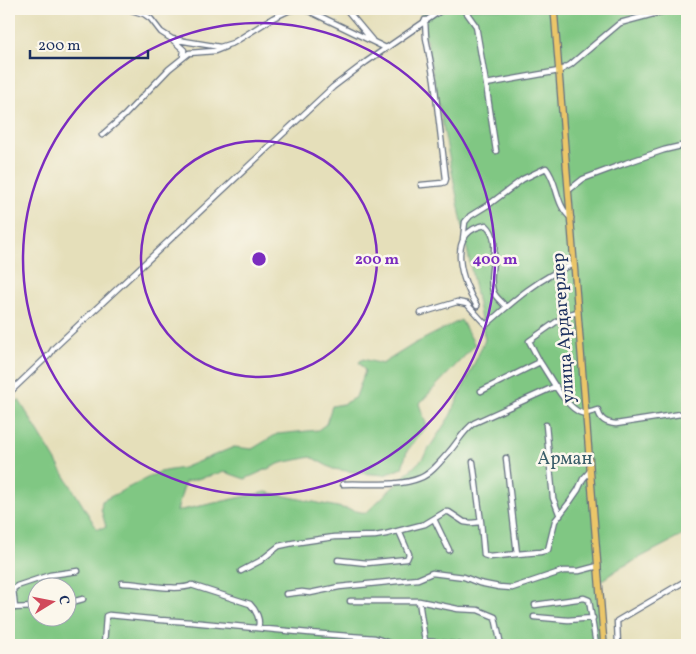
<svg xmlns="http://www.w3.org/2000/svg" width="696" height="654" font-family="Vollkorn,serif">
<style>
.green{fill:#80c783;stroke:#4e7b70;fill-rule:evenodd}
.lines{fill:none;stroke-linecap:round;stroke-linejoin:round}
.minor-casing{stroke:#626d7e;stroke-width:7}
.major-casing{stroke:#626d7e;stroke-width:8}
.minor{stroke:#fff;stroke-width:4.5}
.major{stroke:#ebc669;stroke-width:5.5}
.ring{fill:none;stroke:#7b2cbf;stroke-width:2.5}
.labels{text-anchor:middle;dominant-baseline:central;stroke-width:5;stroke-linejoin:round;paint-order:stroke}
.street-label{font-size:18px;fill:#1b2f5e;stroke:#fbf7ec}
.park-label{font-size:18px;fill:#395d69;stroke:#fbf7ec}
.centre{fill:#7b2cbf;stroke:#fbf7ec;stroke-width:2.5}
.ring-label{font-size:15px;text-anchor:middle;font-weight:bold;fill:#7b2cbf;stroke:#fbf7ec;stroke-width:5;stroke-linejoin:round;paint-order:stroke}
</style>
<rect width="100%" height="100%" fill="#fbf7ec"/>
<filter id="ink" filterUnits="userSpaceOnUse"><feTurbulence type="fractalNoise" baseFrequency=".02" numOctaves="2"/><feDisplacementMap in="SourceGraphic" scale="10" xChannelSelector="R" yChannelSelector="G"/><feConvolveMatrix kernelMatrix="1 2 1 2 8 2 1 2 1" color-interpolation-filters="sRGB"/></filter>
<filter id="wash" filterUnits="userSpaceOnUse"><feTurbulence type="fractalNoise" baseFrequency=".0096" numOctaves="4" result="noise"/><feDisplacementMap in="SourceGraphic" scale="20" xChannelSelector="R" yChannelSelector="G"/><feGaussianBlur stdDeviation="1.12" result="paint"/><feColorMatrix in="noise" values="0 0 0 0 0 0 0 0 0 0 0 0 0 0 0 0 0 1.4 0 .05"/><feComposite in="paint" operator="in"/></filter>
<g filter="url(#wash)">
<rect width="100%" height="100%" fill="#e5dfba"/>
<path class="green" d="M420 9H687V533L620 568 599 582 604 645H9V406L19 400 97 529 106 527 101 509 102 501 159 472 183 468 234 447 252 449 277 434 318 430 326 424 332 406 343 404 356 397 365 371 359 362 363 359 382 364 414 344 461 320 475 345 419 404 427 426 407 451 402 468 384 475 361 473 333 469 311 457 281 463 245 479 225 472 185 482 177 511 266 492 366 513 422 459 450 416 485 340ZM38 586H68V616H38Z"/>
</g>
<g filter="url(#ink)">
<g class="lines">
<g class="minor-casing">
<path id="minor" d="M128 9 144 14 151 19 161 32 172 39 220 47 233 43 273 18 290 10 298 9
M301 9 307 10 386 48
M346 9 372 40
M464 9 476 26 486 84
M173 40 184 50 183 57
M102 135 124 116 169 69 189 53 215 51 225 47
M496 151 486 84 559 71 570 65 620 23 672 9
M421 185 442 183 445 182 446 179 434 80 426 38 425 20
M569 190 583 179 626 163 664 150 681 146 687 148
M463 239 465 222 470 216 491 203 523 179 546 168C558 182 555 205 571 218
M477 306C462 283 444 231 486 225 504 241 486 271 493 291 495 297 502 302 506 307
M421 313 457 302 467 304 486 325C513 301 540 277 574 264
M540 362 529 341 566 315 578 312
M481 391 540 362C549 375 567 410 582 413 588 414 593 411 598 410 600 420 606 423 616 424L687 413
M9 393 50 354 54 348 333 87 366 62 443 9
M546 425 553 498 560 516
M506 458 517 554 540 552 548 550 555 521 569 503 578 490 583 479 590 471
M343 484C366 483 399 487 420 478 431 474 441 461 449 452 458 442 463 431 474 423L556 386
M434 519 449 550
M481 522 484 555 490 557 517 554
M338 560 367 563 407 559 409 554 399 531
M241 571 260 561 279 546 293 543 334 537 375 536 386 534 425 524 445 512H449L464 522 471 523 481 522 473 462
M122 583C142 583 175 592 193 585
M191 585 250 604C256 610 261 620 258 628
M286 594 302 592 310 593 339 587 418 579 432 573 464 577 479 583 499 587 512 588 563 571H579L598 566
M350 601H419L425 641 460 645
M419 601 458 609 478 610 495 617 501 645
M68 603 83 599
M535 605 584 598 589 600 596 645
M9 608 38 607
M15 608 13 589 17 586 50 575 78 571
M534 617 568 620 593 618
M104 645 106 616 109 615 160 620 191 622 309 633 375 638 395 645
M618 645 617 621 687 580"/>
</g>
<g class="major-casing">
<path id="major" d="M554 9 604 645"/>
</g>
<use href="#minor" class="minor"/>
<use href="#major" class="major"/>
</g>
</g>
<g class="ring">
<circle cx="259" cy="259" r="118"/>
<circle cx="259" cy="259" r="236"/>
</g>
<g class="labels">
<g class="street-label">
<text transform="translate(564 328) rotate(-94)">улица Ардагерлер</text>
</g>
<g class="park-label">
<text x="565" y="459">Арман</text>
</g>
</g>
<circle cx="259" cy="259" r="8" class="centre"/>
<g class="ring-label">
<text x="377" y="264">200 m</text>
<text x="495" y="264">400 m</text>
</g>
<rect width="696" height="654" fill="none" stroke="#fbf7ec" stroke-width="30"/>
<g transform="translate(52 602) rotate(80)"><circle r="24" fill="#fbf7ec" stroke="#a1a7b3"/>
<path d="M0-4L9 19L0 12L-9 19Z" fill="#d1495b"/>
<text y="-8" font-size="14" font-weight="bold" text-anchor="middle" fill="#1b2f5e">С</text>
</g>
<path d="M30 50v8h118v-8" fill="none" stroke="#1b2f5e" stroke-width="2.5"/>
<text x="38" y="50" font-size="15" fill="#1b2f5e" stroke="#fbf7ec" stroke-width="4" paint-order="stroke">200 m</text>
</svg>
